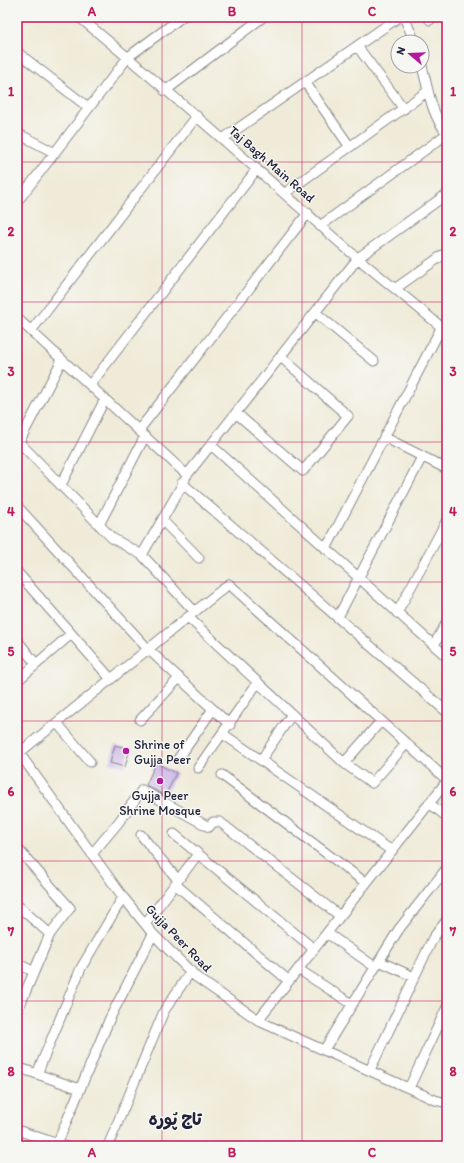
<svg xmlns="http://www.w3.org/2000/svg" width="464" height="1163" font-family="Itim,'Playpen Sans Arabic',sans-serif">
<style>
.building{fill:#b799e2}
.lines{fill:none;stroke-linecap:round;stroke-linejoin:round}
.minor-casing{stroke:#89868a;stroke-width:11}
.minor{stroke:#fff;stroke-width:9}
.grid{fill:none;stroke:#c2185b;stroke-width:1;stroke-opacity:0.55}
.poi-dot{fill:#b5179e;stroke:#f6f6f2;stroke-width:1.5}
.labels{text-anchor:middle;dominant-baseline:central;stroke-width:3;stroke-linejoin:round;paint-order:stroke}
.street-label{font-size:13px;fill:#22223b;stroke:#f6f6f2}
.poi-label{font-size:13px;fill:#22223b;stroke:#f6f6f2;text-anchor:start}
.district-label{font-size:17px;font-weight:bold;fill:#22223b;stroke:#f6f6f2}
.neatline{fill:none;stroke:#c2185b;stroke-width:1.5}
.grid-label{font-size:13px;text-anchor:middle;font-weight:bold;fill:#c2185b}
</style>
<rect width="100%" height="100%" fill="#f6f6f2"/>
<filter id="ink" filterUnits="userSpaceOnUse"><feTurbulence type="fractalNoise" baseFrequency=".025" numOctaves="2"/><feDisplacementMap in="SourceGraphic" scale="8" xChannelSelector="R" yChannelSelector="G"/><feConvolveMatrix kernelMatrix="1 2 1 2 8 2 1 2 1" color-interpolation-filters="sRGB"/></filter>
<filter id="wash" filterUnits="userSpaceOnUse"><feTurbulence type="fractalNoise" baseFrequency=".012" numOctaves="4" result="noise"/><feDisplacementMap in="SourceGraphic" scale="16" xChannelSelector="R" yChannelSelector="G"/><feGaussianBlur stdDeviation="0.9" result="paint"/><feColorMatrix in="noise" values="0 0 0 0 0 0 0 0 0 0 0 0 0 0 0 0 0 1.4 0 .05"/><feComposite in="paint" operator="in"/></filter>
<g filter="url(#wash)">
<rect width="100%" height="100%" fill="#f0ebd8"/>
<g id="blocks">
<path class="building" d="M115 745 130 749 125 767 110 763Z
M156 763 176 773 165 796 146 785Z"/>
</g>
</g>
<g filter="url(#ink)">
<use href="#blocks" fill-opacity="0" stroke="#89868a" stroke-width="1"/>
<g class="lines">
<g class="minor-casing">
<path id="minor" d="M79 17C162 85 242 156 322 227 362 264 406 296 447 332
M404 17 415 42
M430 20 432 17
M357 46 404 109
M17 52 89 108
M422 66C428 88 431 115 447 133
M305 82 350 147
M165 91 263 17
M17 133 55 153
M224 138 399 17
M285 193 428 91
M17 202 128 57 182 17
M320 226 447 134
M396 288 447 252
M316 313 374 361
M17 318 187 475 358 258 447 194
M31 331 197 116
M90 385 257 169
M236 413 303 471 348 416 281 357
M139 430 308 213
M384 437 447 469
M17 440 112 538 142 555
M211 445 447 657
M17 446 62 360
M185 480 142 555 195 612
M182 483 447 712
M61 485 105 399
M17 506 148 649 230 725
M162 520 199 558
M99 525 145 436
M326 549 441 328 447 322
M17 572 111 679
M397 613 447 520
M188 617 344 763 372 783 407 743
M338 617 422 457
M17 640 36 664
M434 645 447 622
M17 681 71 634
M140 720 179 678
M57 723 90 762
M223 734 392 851
M17 750 123 897 153 934 196 977 261 1022 435 1100 447 1103
M19 753 229 584 447 780
M178 759 213 709
M261 760 292 714
M344 763 381 721
M198 768 258 682
M222 775 366 883
M429 803 447 817
M174 834 314 949
M141 835 178 880
M17 848 70 908 50 934 17 1012
M92 854 118 823 142 790 209 827 213 822H220L340 916
M175 884 289 981
M17 905 50 934
M145 924 198 854
M327 933 375 967
M379 961 414 977
M17 963 34 972
M298 969 352 1004
M258 1020 447 781
M324 1050 399 929 447 868
M17 1067 80 1089
M370 1070 433 938 447 920
M37 1074 81 968 123 897
M409 1088 447 1007
M17 1130 64 1146
M57 1144 110 1018 153 934
M108 1146 164 1011 191 971"/>
</g>
<use href="#minor" class="minor"/>
</g>
</g>
<path class="grid" d="M162 17V1146M302 17V1146M17 162H447M17 302H447M17 442H447M17 582H447M17 721H447M17 861H447M17 1001H447"/>
<g class="poi-dot">
<circle cx="126" cy="751" r="4"/>
<circle cx="160" cy="781" r="4"/>
</g>
<g class="labels">
<g class="street-label">
<text transform="translate(272 164) rotate(41)">Taj Bagh Main Road</text>
<text transform="translate(179 938) rotate(46)">Gujja Peer Road</text>
</g>
<g class="poi-label">
<text x="134" y="744">Shrine of<tspan x="134" dy="15">Gujja Peer</tspan></text>
<text x="160" y="795" text-anchor="middle">Gujja Peer<tspan x="160" dy="15">Shrine Mosque</tspan></text>
</g>
<g class="district-label">
<text x="175" y="1119">تاج پُورہ</text>
</g>
</g>
<rect width="464" height="1163" fill="none" stroke="#f6f6f2" stroke-width="44"/>
<g transform="translate(410 54) rotate(289)"><circle r="19" fill="#f6f6f2" stroke="#a1a1a9"/>
<path d="M0-3L7 15L0 10L-7 15Z" fill="#b5179e"/>
<text y="-6" font-size="11" font-weight="bold" text-anchor="middle" fill="#22223b">N</text>
</g>
<rect x="22" y="22" width="420" height="1119" class="neatline"/>
<g class="grid-label">
<text x="92" y="16">A</text>
<text x="232" y="16">B</text>
<text x="372" y="16">C</text>
<text x="11" y="96">1</text>
<text x="453" y="96">1</text>
<text x="11" y="236">2</text>
<text x="453" y="236">2</text>
<text x="11" y="376">3</text>
<text x="453" y="376">3</text>
<text x="11" y="516">4</text>
<text x="453" y="516">4</text>
<text x="11" y="656">5</text>
<text x="453" y="656">5</text>
<text x="11" y="796">6</text>
<text x="453" y="796">6</text>
<text x="11" y="936">7</text>
<text x="453" y="936">7</text>
<text x="11" y="1076">8</text>
<text x="453" y="1076">8</text>
<text x="92" y="1157">A</text>
<text x="232" y="1157">B</text>
<text x="372" y="1157">C</text>
</g>
</svg>
